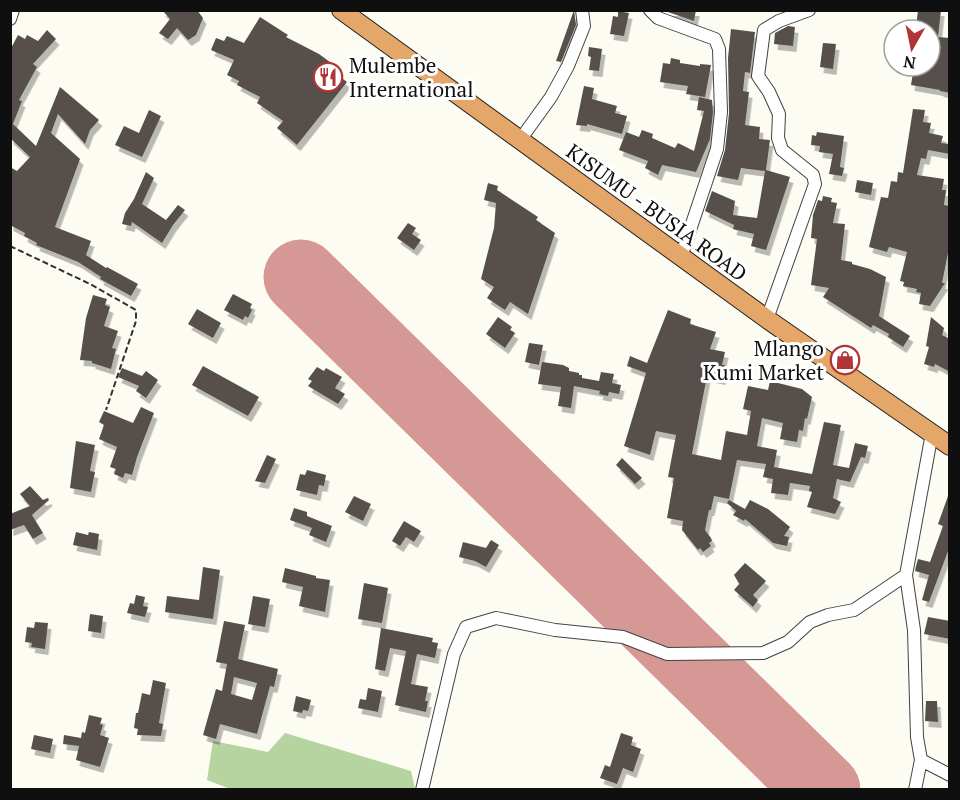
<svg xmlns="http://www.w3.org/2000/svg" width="960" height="800" font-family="'PT Serif',serif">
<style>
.forest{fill:#b5d4a0}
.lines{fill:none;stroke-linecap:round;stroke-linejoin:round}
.runway{stroke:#d69894;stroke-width:75}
.building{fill:#56504c;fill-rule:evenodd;filter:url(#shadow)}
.minor-casing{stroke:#424242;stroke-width:14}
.highway-casing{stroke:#202020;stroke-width:20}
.path{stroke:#313131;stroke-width:2;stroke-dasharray:6 3;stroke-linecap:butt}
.minor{stroke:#fff;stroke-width:12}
.highway{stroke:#e4a669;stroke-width:18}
.labels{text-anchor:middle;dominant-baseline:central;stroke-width:6;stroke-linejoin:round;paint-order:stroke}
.poi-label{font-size:21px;fill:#0f0f0f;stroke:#fff;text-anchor:start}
.street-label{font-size:21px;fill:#0f0f0f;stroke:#fff}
</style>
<defs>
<filter id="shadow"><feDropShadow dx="3.5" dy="6" stdDeviation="0" flood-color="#0004"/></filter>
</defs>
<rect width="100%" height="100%" fill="#fdfcf2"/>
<path class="forest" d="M285 733 411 771 415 789 233 790 207 780 213 741 268 752Z"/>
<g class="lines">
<path class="runway" d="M301 277 823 790"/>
</g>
<path class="building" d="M162 10H197L203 18 196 35 188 40 177 28 168 39 159 33 170 19Z
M574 10 576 25 561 62 556 61Z
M662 10H696L694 21Z
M918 10H941L938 37 950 38V93L940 91V90L911 85 914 66H930V30H920V27H916Z
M618 11 629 13 624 36 610 34 613 16 618 17Z
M260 17 288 35 286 37 319 54 338 68 335 73 347 82 297 145 277 128 283 121 257 103 260 97 237 85 239 81 227 75 234 60 211 50 216 38 224 41 227 36 244 43Z
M788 26 795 27 793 46 774 44 775 33Z
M731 29 755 32 750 73 745 72 743 91 749 92 745 125 760 127 759 139 770 140 766 170 790 177 766 250 751 246 754 234 733 229 734 225 705 211 712 191 735 201 733 215 757 218 765 171 741 168 738 180 717 176 725 150 729 113 728 58Z
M47 30 56 39 33 64 37 67 19 100 22 101 13 124 36 146 60 87 99 120 90 130 85 144 58 114 51 133 80 159 55 227 91 241 86 255 106 268 107 267 138 284 131 296 100 279 101 277 78 262 36 245 37 243 24 236 25 233 10 225V167L17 171 30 157 10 138V50L18 35 25 39 27 35 38 41Z
M823 43 836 44 833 69 820 67Z
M589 47 602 49 599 71 589 70 591 57 588 56Z
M671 58 680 60V63L700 66V64L711 65 705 97 686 94 688 86 660 82 663 63 670 64Z
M584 86 594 88 592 99 617 106 615 113 627 116 622 134 587 124V126L576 125Z
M699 97 712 100 713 112 710 139 696 172 662 165 658 175 645 168 648 161 619 150 626 132 639 137 642 130 653 134 652 138 675 148 678 143 694 151 704 111 697 110Z
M913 109 925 110 923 122 931 123 929 133 943 136 941 143 950 144V154L928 150 926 159 921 158 917 175 944 179 942 190H946L944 205 950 206V243L942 283H945L930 306 919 304 921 293 916 292 917 289 903 286 904 282 900 281 907 252 889 247 887 252 869 247 881 197 888 198 891 181 897 182 898 172 903 173Z
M149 110 161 116 142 157 115 145 124 126 139 133Z
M817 132 844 136 840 167 844 168 842 176 829 174 833 154 819 152 820 146 811 145 812 135 816 136Z
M146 172 154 178 142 204 166 220 178 205 185 210 173 225 162 243 132 222 131 226 122 224 125 213 134 199Z
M857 180 873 183 871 195 855 192Z
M488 183 498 186 497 190 538 217 536 220 555 233 528 314 510 302 505 310 487 298 494 287 481 279 494 228 496 203 484 200Z
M823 196 832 198 831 202 837 203 833 223 845 224 841 260 852 262V264L870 269 886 277 879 316 910 336 903 347 888 337 889 334 873 325 871 328 823 297 829 288 811 285 817 239 811 238 813 215 818 200 822 201Z
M408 223 416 228 412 234 421 240 414 250 397 238Z
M233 294 252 304 250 308 252 310 248 318 245 316 243 320 224 310Z
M93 295 107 299 105 305 110 307 104 326 118 331 112 348 116 349 111 369 92 363V361L80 360 86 318Z
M197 309 221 323 213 338 188 324Z
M668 310 691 319 690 324 716 332 710 349 725 352 722 365H725L722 379 707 376 692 454 721 460 726 431 747 435 751 411 743 409 748 386 768 390 770 381 802 389 812 397 807 419 805 418 803 431 799 430 797 442 780 439 783 423 762 418 757 446 777 450 774 467 812 474 824 422 841 425 833 465 849 468 855 443 868 446 865 458 861 457 850 482 837 479 833 498 841 502 835 514 807 507 812 492 809 491 810 486 790 483 788 495 771 493 773 479 763 477 766 464 737 460 729 499 714 496 711 510H709L705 530 711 538 712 541 709 543 711 546 703 552 700 548 698 550 682 530 683 521 667 518 674 478 668 477 676 435 656 431 650 455 624 446 646 373 627 366 630 356 647 363Z
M498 317 512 327 510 330 515 333 505 348 486 334Z
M931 317 944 328 942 335 950 339V372L935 364 934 367 924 364 929 347 926 346Z
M529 343 543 345 539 365 525 362Z
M542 362 563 365 569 368V371L579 373V375H582V378L599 381 601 372 614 374 612 383 621 385 619 394 609 392 608 396 599 394 600 391 574 386 571 408 558 406 561 387 538 384Z
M203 366 259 397 248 416 192 385Z
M317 367 324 371 326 368 342 377 335 388 345 394 338 404 308 386 312 381 308 379Z
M122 368 142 376 146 371 158 380 146 398 136 391 139 386 118 377Z
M141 407 154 413 137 457 132 475 125 473 123 478 114 474 116 469 110 467 117 447 99 439 104 425 99 422 104 411 133 423Z
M76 441 95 445 90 471 95 472 91 492 70 488Z
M267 455 276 459 265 483 255 481Z
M622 458 642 478 635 484 616 465Z
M307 470 326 475 324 486 319 485 317 495 296 490 300 474 305 475Z
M30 486 43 500 48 498 49 500 32 515 43 533 33 539 24 525 10 530V514L30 506 20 494Z
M354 496 371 504 363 521 345 512Z
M948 496 950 546 929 602 922 600 929 575 915 571 916 566 918 559 930 562 943 526 938 524Z
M729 500 745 509 750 500 768 509 790 527 784 536 789 537 787 546 773 543 745 519 744 521 733 515 736 511 727 503Z
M294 508 307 512V516L332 526 326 542 309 535 312 528 290 520Z
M404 521 421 531 414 542 406 537 400 546 392 541Z
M76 532 88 535 89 532 99 534 97 550 73 545Z
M491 540 499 545 486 567 475 561 459 557 463 542 486 548Z
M745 563 766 581 753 595 758 600 753 607 734 590 739 584 740 585 734 575Z
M203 567 220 570 213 619 165 612 167 596 199 600Z
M285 568 316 576V578L330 580 325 612 299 606 303 587 282 582Z
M364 583 388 588 382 623 358 619Z
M136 595 145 597 143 606 148 607 145 617 127 613 130 603 134 604Z
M253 596 270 599 265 627 248 624Z
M90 614 103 616 101 633 88 631Z
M928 617 950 621V639L924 634Z
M224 621 245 625 238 659 278 669 274 687 270 686 257 734 220 724 216 739 203 735 216 689 222 691 227 664 216 662ZM234 677 257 683 252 700 231 694Z
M35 622 48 623 45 649 31 647 32 643 25 642 27 627 34 628Z
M381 628 433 638 432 642 438 643 435 658 417 654 411 684 428 687 425 701H428L426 712 395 705 406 651 390 648 385 671 375 669Z
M153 680 166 683 159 723 163 724 161 736 137 735 138 729 134 728 136 713H138L142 693 150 695Z
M368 688 382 691 378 712 358 708 360 699 366 700Z
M296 696 311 700 308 711 303 710 302 713 293 711Z
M926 701H937L938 722 925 721Z
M89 715 102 718 100 724 103 725 100 735 109 738 100 767 76 760 79 746 63 744 64 735 81 738 82 732 85 733Z
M621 733 633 737 631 745 641 749 633 772 623 768 617 784 600 778 605 765 610 767Z
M34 735 53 739 50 753 31 749Z"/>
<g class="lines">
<g class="minor-casing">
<path id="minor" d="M650 10 658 18 715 39 719 49 721 112 717 149 681 257
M10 19 13 10
M520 140 551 97 568 66 584 26 582 10
M767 319 815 184 813 175 782 150 778 138 779 114 769 92 758 76 764 30 779 21 809 10
M921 760 950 775
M422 790 454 654 466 627 496 618 555 630 623 637 667 654 763 653 788 642 810 622 828 615 854 610 906 575
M915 790 921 760 917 737 914 630 906 575 932 433"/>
</g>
<g class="highway-casing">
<path id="highway" d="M341 10 767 319 950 446"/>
</g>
<path class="path" d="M10 246 90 284 136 310V321L106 410"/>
<use href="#minor" class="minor"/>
<use href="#highway" class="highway"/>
</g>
<defs>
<g id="restaurant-ring" transform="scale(1.5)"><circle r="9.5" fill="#fff" stroke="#b03537" stroke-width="1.5"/><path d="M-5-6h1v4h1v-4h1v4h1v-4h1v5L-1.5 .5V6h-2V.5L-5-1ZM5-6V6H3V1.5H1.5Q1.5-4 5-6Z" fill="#b03537"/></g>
<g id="shop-ring" transform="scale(1.5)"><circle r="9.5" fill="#fff" stroke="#b03537" stroke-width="1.5"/><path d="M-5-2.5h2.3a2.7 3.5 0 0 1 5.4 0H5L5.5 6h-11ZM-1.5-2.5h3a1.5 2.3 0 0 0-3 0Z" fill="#b03537"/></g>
</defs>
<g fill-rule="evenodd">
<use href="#restaurant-ring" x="328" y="77"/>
<use href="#shop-ring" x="845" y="360"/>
</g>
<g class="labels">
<g class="poi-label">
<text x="349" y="65">Mulembe<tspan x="349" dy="24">International</tspan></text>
<text x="824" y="348" text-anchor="end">Mlango<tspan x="824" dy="24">Kumi Market</tspan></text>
</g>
<g class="street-label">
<text transform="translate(657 212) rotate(36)">KISUMU - BUSIA ROAD</text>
</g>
</g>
<rect width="960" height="800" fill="none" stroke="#0f0f0f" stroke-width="24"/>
<g transform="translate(912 48) rotate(189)"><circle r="28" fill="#ffffff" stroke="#9f9f9f" stroke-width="1.5"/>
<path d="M0-4.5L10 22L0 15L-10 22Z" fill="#b03537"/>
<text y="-9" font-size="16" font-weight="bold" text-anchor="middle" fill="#0f0f0f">N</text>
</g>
</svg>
